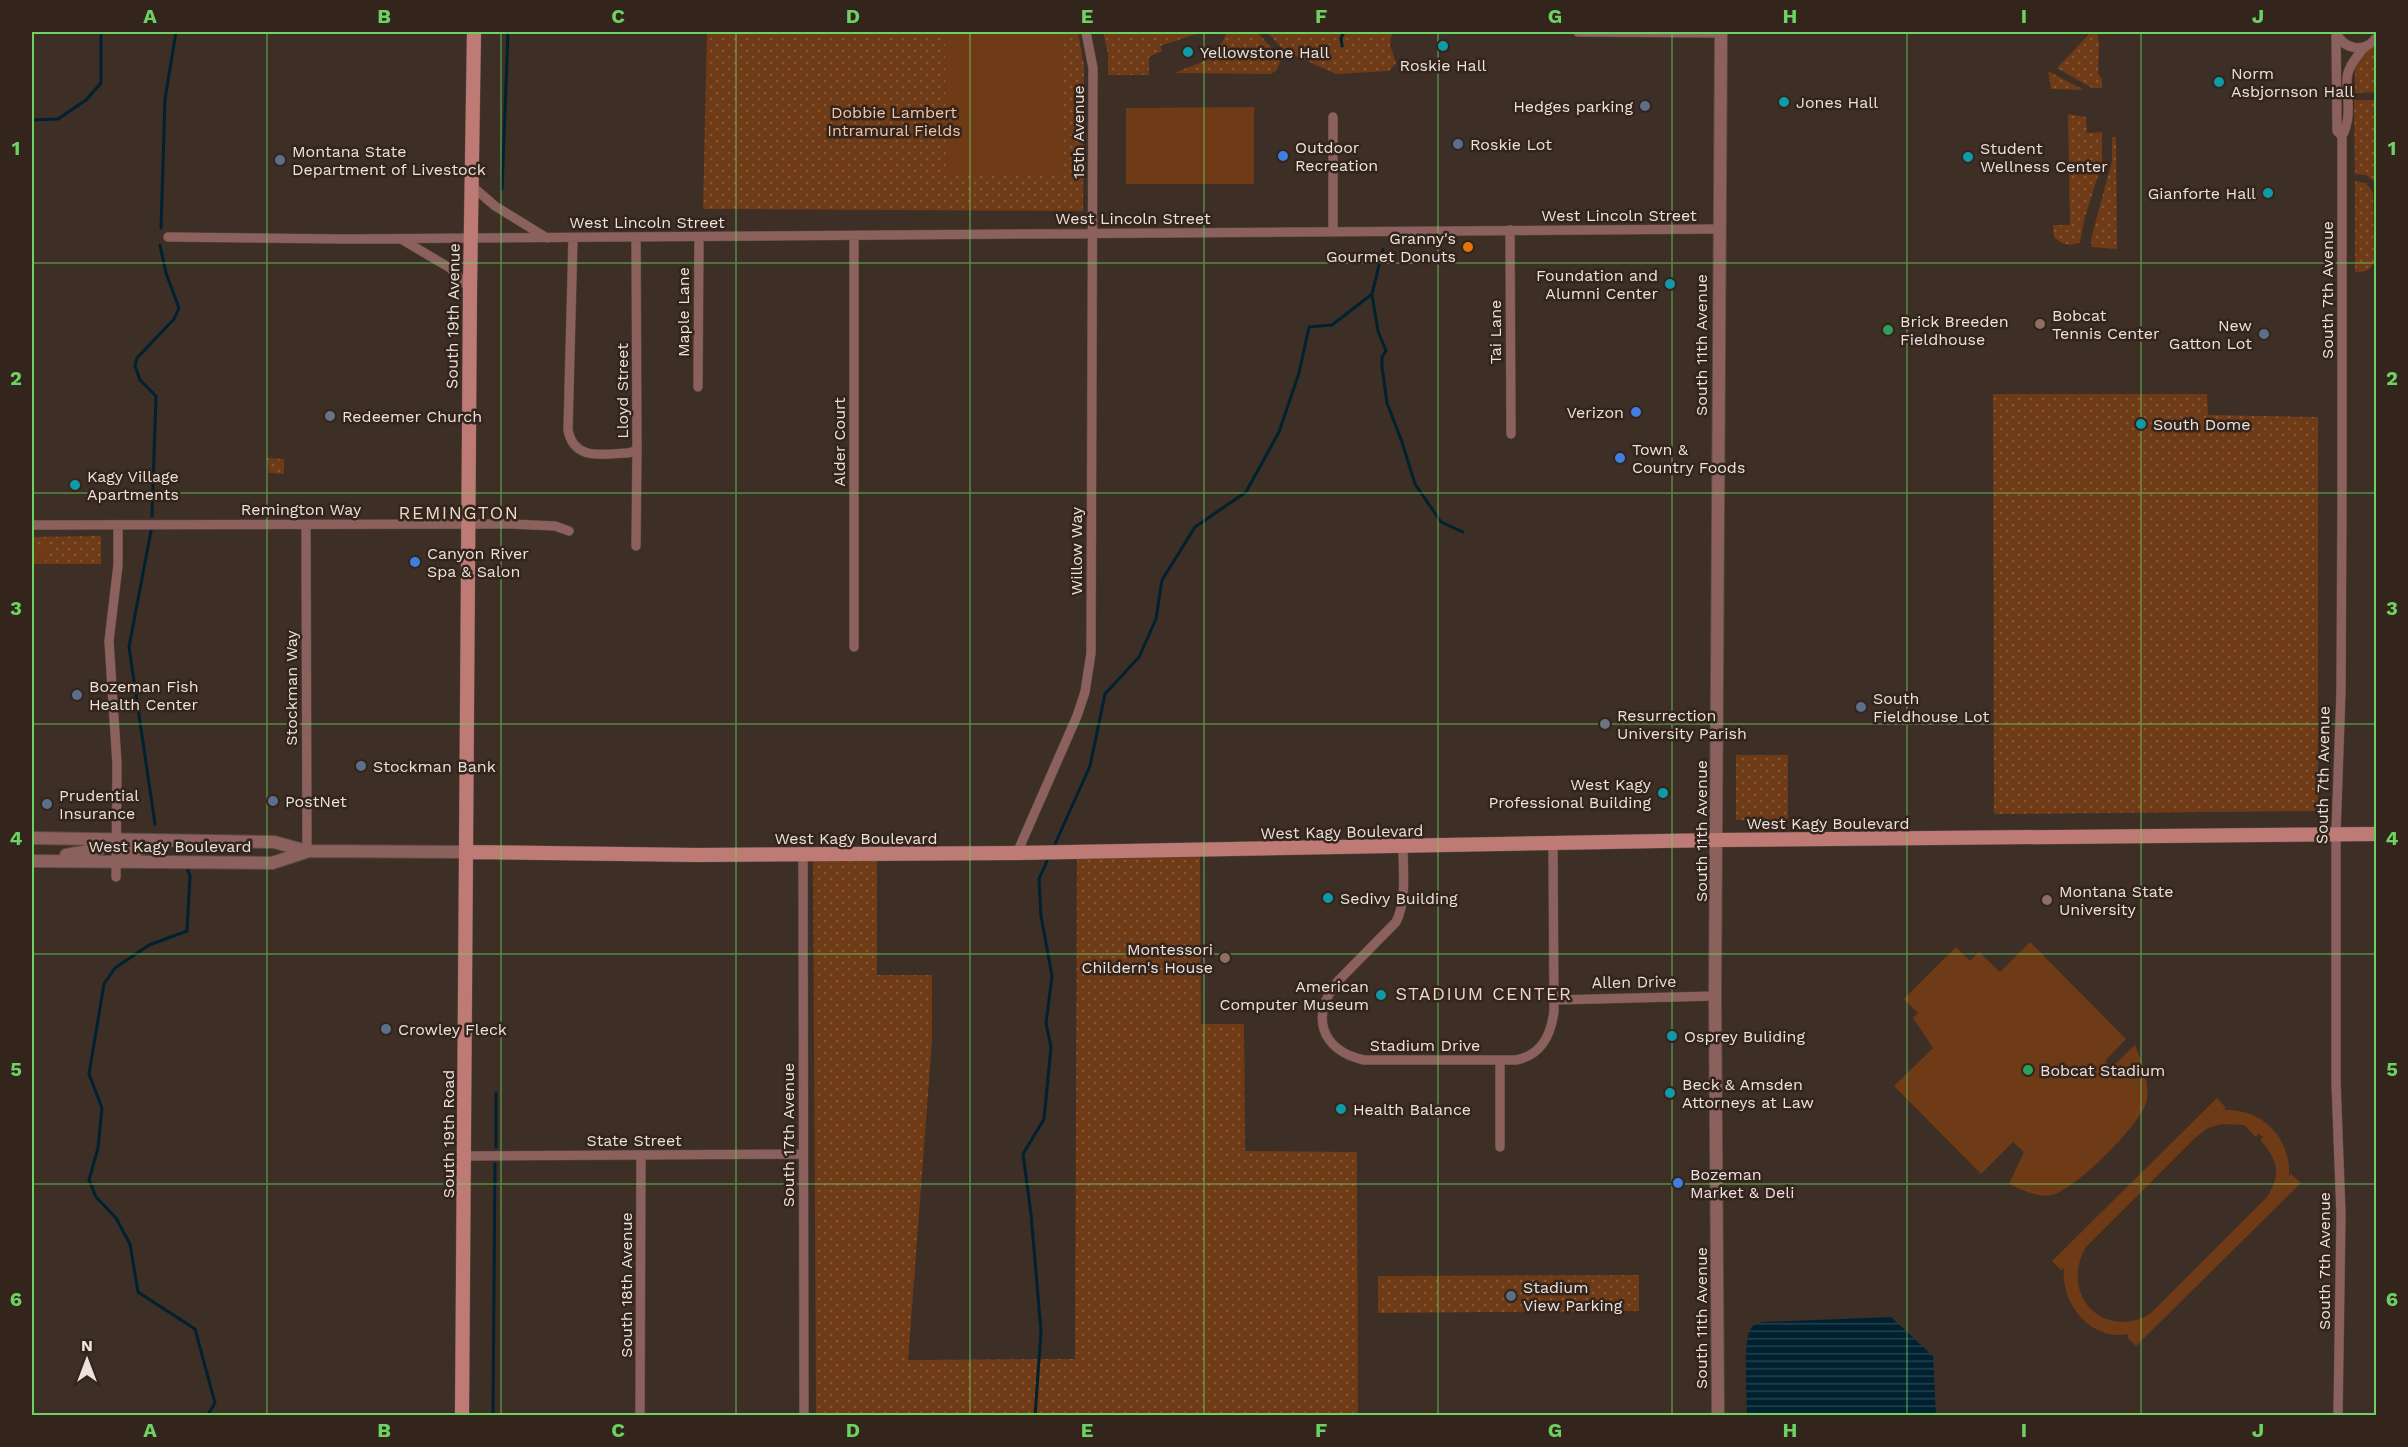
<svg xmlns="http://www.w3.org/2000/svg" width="2408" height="1447" font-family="'Work Sans',sans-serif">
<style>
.grass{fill:url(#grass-dots)}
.pitch{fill:#6f3a16;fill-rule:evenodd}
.water{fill:url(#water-rules)}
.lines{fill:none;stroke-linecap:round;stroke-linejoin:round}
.stream{stroke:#002130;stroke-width:3}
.minor-casing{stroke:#594b43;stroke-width:10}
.tertiary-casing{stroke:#594b43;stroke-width:14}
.secondary-casing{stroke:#594b43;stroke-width:15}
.minor{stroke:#8c615d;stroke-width:9}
.tertiary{stroke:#8c615d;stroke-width:12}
.secondary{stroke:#be7b75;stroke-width:14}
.grid{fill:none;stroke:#6cd362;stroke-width:1.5;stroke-opacity:0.55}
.culture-dot{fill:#0f9aa8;stroke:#33241c;stroke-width:2}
.service-dot{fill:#5c6f8a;stroke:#33241c;stroke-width:2}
.shop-dot{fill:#3f7fe0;stroke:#33241c;stroke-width:2}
.food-dot{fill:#e8710a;stroke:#33241c;stroke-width:2}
.education-dot{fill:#8d6e63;stroke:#33241c;stroke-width:2}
.leisure-dot{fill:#2e9e5b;stroke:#33241c;stroke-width:2}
.worship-dot{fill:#6b7280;stroke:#33241c;stroke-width:2}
.labels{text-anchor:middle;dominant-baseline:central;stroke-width:5;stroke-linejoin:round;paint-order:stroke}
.poi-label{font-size:16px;fill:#ece2dc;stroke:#33241c;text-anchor:start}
.park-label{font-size:16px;fill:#f2c5ab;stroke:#33241c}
.street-label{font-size:16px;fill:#ece2dc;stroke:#33241c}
.neighbourhood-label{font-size:18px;letter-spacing:1.5px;fill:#ebd8cc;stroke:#33241c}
.neatline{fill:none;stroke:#6cd362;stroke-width:2}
.grid-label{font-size:20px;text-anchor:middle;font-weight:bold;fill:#6cd362}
</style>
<defs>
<pattern id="grass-dots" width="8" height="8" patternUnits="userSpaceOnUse" patternTransform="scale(1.5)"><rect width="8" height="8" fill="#6f3a16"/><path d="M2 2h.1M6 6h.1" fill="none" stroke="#845637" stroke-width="1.8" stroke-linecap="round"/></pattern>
<pattern id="water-rules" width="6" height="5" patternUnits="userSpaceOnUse" patternTransform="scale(1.5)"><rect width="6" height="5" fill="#002130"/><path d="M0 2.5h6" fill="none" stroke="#25414d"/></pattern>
</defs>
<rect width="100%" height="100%" fill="#3d2e26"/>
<path class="grass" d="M707 32H1078L1084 66 1083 211 703 209Z
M1103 32H1197L1196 34 1160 46 1162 51 1149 57V75H1108V54Z
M1227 32H1257L1277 54 1280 62 1277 70 1271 74 1174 73 1215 57Z
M1267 32H1392L1390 45 1396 63 1389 71 1336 74 1285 51Z
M2091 32H2097L2099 44 2098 74 2102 79V88H2092L2057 68Z
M2376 42V92L2355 93V43Z
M2048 71 2084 90 2051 89Z
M2354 100H2376V183L2366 175 2355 174Z
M2068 114 2086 117 2087 133 2102 132V163L2085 217 2080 242C2070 247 2062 245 2054 237L2053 225H2070Z
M2112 137H2116L2117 249 2092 247 2091 239 2112 161Z
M2355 181 2366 183 2373 192 2374 262C2370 272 2364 272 2355 272Z
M1993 394H2207L2208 415 2318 417V811L1994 814Z
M267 458 284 459V474L269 473Z
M101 536V564H32V537Z
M1736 755H1788V820H1736Z
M1077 856H1200L1201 1024H1244L1245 1151 1357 1152 1358 1415H816L813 860 877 858V975H932V1041L908 1360 1075 1359Z
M1639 1275V1311L1378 1313V1276Z"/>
<path class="pitch" d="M945 32H1063L1064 172 946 173Z
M1254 107V184H1126V108Z
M32 546H46L45 563 32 562Z
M2030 942 2126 1039 2105 1061 2112 1067 2135 1045C2142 1063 2151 1084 2146 1103 2139 1126 2076 1189 2052 1195 2037 1198 2022 1190 2009 1184L2024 1152 2013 1142 1981 1174 1894 1086 1933 1048 1913 1018 1918 1013 1904 999 1956 947 1970 961 1979 952 2000 972Z
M2217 1098 2226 1108 2223 1110C2262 1108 2291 1137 2289 1176L2291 1174 2301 1183 2136 1346 2127 1337 2129 1334C2091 1342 2060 1303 2064 1268L2061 1270 2052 1261ZM2222 1124 2244 1125 2256 1137 2259 1134 2263 1137 2260 1140C2278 1160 2282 1173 2267 1197L2150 1314C2102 1341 2059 1293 2086 1247L2196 1137 2208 1128Z"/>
<path class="water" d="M1891 1317 1933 1356 1936 1415H1747C1747 1397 1743 1343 1750 1330 1753 1324 1757 1324 1762 1322Z"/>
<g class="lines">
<path class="stream" d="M1342 46 1341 38 1344 32
M32 120 58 119 86 100 101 83V32
M502 189 508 32
M161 228 165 99 176 32
M1372 295 1378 331 1386 351 1382 357V367L1387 403 1402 442 1415 484 1441 522 1463 532
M152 516 156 396 140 380 135 366 137 358 174 319 179 308 166 273 160 245
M151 531 129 647 155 824
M1055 844 1090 766 1105 694 1139 657 1156 619 1162 580 1195 527 1246 492 1279 432 1299 373 1309 327 1332 325 1372 294 1383 249
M187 868 190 876 187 931 149 945 115 968 104 984 89 1074 102 1108 98 1148 89 1180 96 1197 116 1218 130 1244 138 1292 195 1329 215 1403 207 1416
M496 1147V1093
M493 1416 495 1164
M1035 1416 1041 1331 1031 1214 1023 1154 1044 1119 1051 1047 1046 1023 1052 976 1041 916 1039 879 1047 861"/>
<g class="minor-casing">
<path id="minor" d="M1578 32 1721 33
M2336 32C2343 49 2364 54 2376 38
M2336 33 2337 131 2342 136
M1333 117V232
M473 187 495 206 547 238
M1510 230 1511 434
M854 236V647
M168 237 345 239 1719 229
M573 238 568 430C574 461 602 454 627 453L633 452 637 448 636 237
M401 239 450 268 470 289
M698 387 699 237
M32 525 511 524 555 526 569 531
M306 525 307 851
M636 546 637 448
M1403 847C1403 872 1407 900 1396 922L1338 981C1310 1015 1320 1050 1364 1060H1516C1542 1055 1551 1035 1554 1011L1553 845
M1017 853 1077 716 1085 692 1091 653 1093 68 1086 32
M803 854 804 1416
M116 877 117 764 109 641 118 565V525
M1554 1000 1715 996
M1500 1060V1147
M464 1156 803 1154
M640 1416 641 1155
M2338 1416 2341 1215 2336 1082V833L2341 691 2342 498V136C2352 119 2347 98 2347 80 2347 67 2357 57 2364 47"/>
</g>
<g class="tertiary-casing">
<path id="tertiary" d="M32 838 274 842 307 851 466 852
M66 855 99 849 115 840
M32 861 272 863 306 852
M118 861 134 851 159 845
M1718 1416 1715 996 1721 32"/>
</g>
<g class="secondary-casing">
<path id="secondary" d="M466 852 697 855 1017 853 1718 840 2376 834
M462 1416 470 289 474 32"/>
</g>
<use href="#minor" class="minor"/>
<use href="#tertiary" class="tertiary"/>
<use href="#secondary" class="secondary"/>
</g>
<path class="grid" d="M267 32V1416M501 32V1416M736 32V1416M970 32V1416M1204 32V1416M1438 32V1416M1672 32V1416M1907 32V1416M2141 32V1416M32 263H2376M32 493H2376M32 724H2376M32 954H2376M32 1184H2376"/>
<g class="culture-dot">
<circle cx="1443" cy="46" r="6"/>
<circle cx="1188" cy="52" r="6"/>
<circle cx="2219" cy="82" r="6"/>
<circle cx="1784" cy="102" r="6"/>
<circle cx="1968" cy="157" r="6"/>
<circle cx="2268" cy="193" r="6"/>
<circle cx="1670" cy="284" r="6"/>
<circle cx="2141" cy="424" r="6"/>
<circle cx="75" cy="485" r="6"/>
<circle cx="1663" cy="793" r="6"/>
<circle cx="1328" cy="898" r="6"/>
<circle cx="1381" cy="995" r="6"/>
<circle cx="1672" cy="1036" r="6"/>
<circle cx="1670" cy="1093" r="6"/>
<circle cx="1341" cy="1109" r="6"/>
</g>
<g class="service-dot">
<circle cx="1645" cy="106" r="6"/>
<circle cx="1458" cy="144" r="6"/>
<circle cx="280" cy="160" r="6"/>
<circle cx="2264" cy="334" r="6"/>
<circle cx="77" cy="695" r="6"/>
<circle cx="1861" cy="707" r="6"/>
<circle cx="361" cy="766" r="6"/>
<circle cx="273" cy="801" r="6"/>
<circle cx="47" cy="804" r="6"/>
<circle cx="386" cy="1029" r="6"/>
<circle cx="1511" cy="1296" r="6"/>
</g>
<g class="shop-dot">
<circle cx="1283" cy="156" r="6"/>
<circle cx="1636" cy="412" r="6"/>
<circle cx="1620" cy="458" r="6"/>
<circle cx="415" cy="562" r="6"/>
<circle cx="1678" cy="1183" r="6"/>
</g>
<circle class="food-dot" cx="1468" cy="247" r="6"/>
<g class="education-dot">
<circle cx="2040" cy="324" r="6"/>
<circle cx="2047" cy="900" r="6"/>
<circle cx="1225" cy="958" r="6"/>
</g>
<g class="leisure-dot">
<circle cx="1888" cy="330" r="6"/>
<circle cx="2028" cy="1070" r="6"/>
</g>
<g class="worship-dot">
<circle cx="330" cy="416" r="6"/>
<circle cx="1605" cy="724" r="6"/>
</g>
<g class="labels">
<g class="poi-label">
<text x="1200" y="52">Yellowstone Hall</text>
<text x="1443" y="65" text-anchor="middle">Roskie Hall</text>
<text x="2231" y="73">Norm<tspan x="2231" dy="18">Asbjornson Hall</tspan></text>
<text x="1796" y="102">Jones Hall</text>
<text x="1633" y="106" text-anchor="end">Hedges parking</text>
<text x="1470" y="144">Roskie Lot</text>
<text x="1295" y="147">Outdoor<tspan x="1295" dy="18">Recreation</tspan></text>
<text x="1980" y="148">Student<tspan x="1980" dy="18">Wellness Center</tspan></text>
<text x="292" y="151">Montana State<tspan x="292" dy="18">Department of Livestock</tspan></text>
<text x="2256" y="193" text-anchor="end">Gianforte Hall</text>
<text x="1456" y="238" text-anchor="end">Granny's<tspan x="1456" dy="18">Gourmet Donuts</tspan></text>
<text x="1658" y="275" text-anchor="end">Foundation and<tspan x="1658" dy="18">Alumni Center</tspan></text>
<text x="2052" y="315">Bobcat<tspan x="2052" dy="18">Tennis Center</tspan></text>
<text x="1900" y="321">Brick Breeden<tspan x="1900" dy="18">Fieldhouse</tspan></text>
<text x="2252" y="325" text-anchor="end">New<tspan x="2252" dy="18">Gatton Lot</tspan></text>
<text x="1624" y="412" text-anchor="end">Verizon</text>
<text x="342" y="416">Redeemer Church</text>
<text x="2153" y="424">South Dome</text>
<text x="1632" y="449">Town &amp;<tspan x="1632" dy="18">Country Foods</tspan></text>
<text x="87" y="476">Kagy Village<tspan x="87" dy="18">Apartments</tspan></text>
<text x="427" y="553">Canyon River<tspan x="427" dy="18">Spa &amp; Salon</tspan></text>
<text x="89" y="686">Bozeman Fish<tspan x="89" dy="18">Health Center</tspan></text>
<text x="1873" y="698">South<tspan x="1873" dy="18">Fieldhouse Lot</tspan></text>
<text x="1617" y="715">Resurrection<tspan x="1617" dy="18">University Parish</tspan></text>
<text x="373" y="766">Stockman Bank</text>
<text x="1651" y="784" text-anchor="end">West Kagy<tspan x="1651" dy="18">Professional Building</tspan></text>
<text x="59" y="795">Prudential<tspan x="59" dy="18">Insurance</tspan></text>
<text x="285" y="801">PostNet</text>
<text x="2059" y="891">Montana State<tspan x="2059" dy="18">University</tspan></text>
<text x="1340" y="898">Sedivy Building</text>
<text x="1213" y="949" text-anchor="end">Montessori<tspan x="1213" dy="18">Childern's House</tspan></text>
<text x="1369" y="986" text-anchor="end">American<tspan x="1369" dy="18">Computer Museum</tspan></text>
<text x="398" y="1029">Crowley Fleck</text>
<text x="1684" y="1036">Osprey Buliding</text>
<text x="2040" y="1070">Bobcat Stadium</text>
<text x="1682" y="1084">Beck &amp; Amsden<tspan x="1682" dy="18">Attorneys at Law</tspan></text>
<text x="1353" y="1109">Health Balance</text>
<text x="1690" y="1174">Bozeman<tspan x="1690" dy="18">Market &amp; Deli</tspan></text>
<text x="1523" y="1287">Stadium<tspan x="1523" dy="18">View Parking</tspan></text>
</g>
<g class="park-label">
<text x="894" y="112">Dobbie Lambert<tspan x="894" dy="18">Intramural Fields</tspan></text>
</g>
<g class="street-label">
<text transform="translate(1078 132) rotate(-90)">15th Avenue</text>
<text x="1619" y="215">West Lincoln Street</text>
<text x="1133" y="218">West Lincoln Street</text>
<text x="647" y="222">West Lincoln Street</text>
<text transform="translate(2327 290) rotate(-90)">South 7th Avenue</text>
<text transform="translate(683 312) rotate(-90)">Maple Lane</text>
<text transform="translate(453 316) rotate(-89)">South 19th Avenue</text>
<text transform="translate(1495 332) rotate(-90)">Tai Lane</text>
<text transform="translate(1701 345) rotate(-90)">South 11th Avenue</text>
<text transform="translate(622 391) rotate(-90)">Lloyd Street</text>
<text transform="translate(839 442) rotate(-90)">Alder Court</text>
<text x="301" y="509">Remington Way</text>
<text transform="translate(1076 551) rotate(-90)">Willow Way</text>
<text transform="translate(291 688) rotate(-90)">Stockman Way</text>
<text transform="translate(2323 775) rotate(-89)">South 7th Avenue</text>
<text x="1828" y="823">West Kagy Boulevard</text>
<text transform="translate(1701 831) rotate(-90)">South 11th Avenue</text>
<text transform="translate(1342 832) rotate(-1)">West Kagy Boulevard</text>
<text x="856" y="838">West Kagy Boulevard</text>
<text x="170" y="846">West Kagy Boulevard</text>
<text transform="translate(1634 982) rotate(-1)">Allen Drive</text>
<text x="1425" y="1045">Stadium Drive</text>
<text transform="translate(448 1134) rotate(-90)">South 19th Road</text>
<text transform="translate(788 1135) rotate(-90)">South 17th Avenue</text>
<text x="634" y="1140">State Street</text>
<text transform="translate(2324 1261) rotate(-90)">South 7th Avenue</text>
<text transform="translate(626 1285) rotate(-90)">South 18th Avenue</text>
<text transform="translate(1701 1318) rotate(-90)">South 11th Avenue</text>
</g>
<g class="neighbourhood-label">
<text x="459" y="512">REMINGTON</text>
<text x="1484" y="993">STADIUM CENTER</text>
</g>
</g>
<rect width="2408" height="1447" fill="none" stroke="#33241c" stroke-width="66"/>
<g transform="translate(87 1360)" stroke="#33241c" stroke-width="4.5" paint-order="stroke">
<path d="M0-4.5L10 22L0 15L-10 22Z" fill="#ece2dc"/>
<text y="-9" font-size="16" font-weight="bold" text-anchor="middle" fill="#ece2dc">N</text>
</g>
<rect x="33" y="33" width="2342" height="1381" class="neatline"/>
<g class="grid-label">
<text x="150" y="23">A</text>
<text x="384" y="23">B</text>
<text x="618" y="23">C</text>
<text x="853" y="23">D</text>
<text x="1087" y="23">E</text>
<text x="1321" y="23">F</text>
<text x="1555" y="23">G</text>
<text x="1790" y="23">H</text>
<text x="2024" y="23">I</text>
<text x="2258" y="23">J</text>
<text x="16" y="155">1</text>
<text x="2392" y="155">1</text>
<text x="16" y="385">2</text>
<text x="2392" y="385">2</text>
<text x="16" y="615">3</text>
<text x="2392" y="615">3</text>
<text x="16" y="845">4</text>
<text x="2392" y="845">4</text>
<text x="16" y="1076">5</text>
<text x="2392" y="1076">5</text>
<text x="16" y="1306">6</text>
<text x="2392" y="1306">6</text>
<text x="150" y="1437">A</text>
<text x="384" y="1437">B</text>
<text x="618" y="1437">C</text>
<text x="853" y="1437">D</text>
<text x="1087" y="1437">E</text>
<text x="1321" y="1437">F</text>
<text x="1555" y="1437">G</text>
<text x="1790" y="1437">H</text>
<text x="2024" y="1437">I</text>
<text x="2258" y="1437">J</text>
</g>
</svg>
